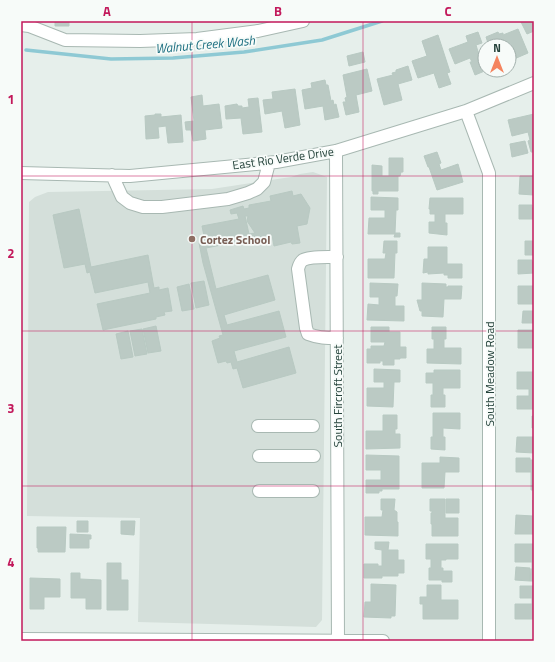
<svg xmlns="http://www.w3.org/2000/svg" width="555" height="662" font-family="'Titillium Web',sans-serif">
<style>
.built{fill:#d4dfda}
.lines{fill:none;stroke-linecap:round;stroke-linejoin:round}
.stream{stroke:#8ec9d4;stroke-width:3.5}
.building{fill:#bbcac4;stroke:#b8c9c2;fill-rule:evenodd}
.minor-casing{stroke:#a8b8b2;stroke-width:14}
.minor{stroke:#fff;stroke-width:12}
.grid{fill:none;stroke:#c2185b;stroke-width:1;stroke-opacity:0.55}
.education-dot{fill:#8d6e63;stroke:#f7fbf9;stroke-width:1.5}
.labels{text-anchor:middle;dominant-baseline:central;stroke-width:3.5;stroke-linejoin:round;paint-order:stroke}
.street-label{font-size:12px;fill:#24423a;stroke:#f7fbf9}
.education-label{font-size:12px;font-weight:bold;fill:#785e54;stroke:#f7fbf9;text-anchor:start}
.water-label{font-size:13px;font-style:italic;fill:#1c6f80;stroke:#f7fbf9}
.neatline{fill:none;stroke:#c2185b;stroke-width:1.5}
.grid-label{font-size:13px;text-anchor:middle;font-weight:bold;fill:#c2185b}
</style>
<rect width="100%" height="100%" fill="#e6efeb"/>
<path class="built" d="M313 172 327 177 322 620 316 627 138 622 140 518 27 516 29 202 35 197 48 192 212 189 291 177 300 174Z"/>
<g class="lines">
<path class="stream" d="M26 50 111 59 173 58 244 52 322 40 382 21"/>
</g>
<path class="building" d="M55 21H69V26H55Z
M523 21H534V31L527 34 521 22Z
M518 29 528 53 514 59 507 43 500 46H489L486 37 498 32 499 34 503 33V35Z
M478 32 482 43 476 45 479 55 481 54 485 64V70H487L475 75 470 62H472L470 58 455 64 449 49 468 42 466 36Z
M438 35 450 72 447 73 451 84 439 88 434 73 418 78 412 61 427 56 422 41Z
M363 52 365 62 349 66 347 56Z
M408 66 412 80 398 84 402 100 384 105 377 79 393 75 392 73 396 72V70Z
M367 69 372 91 356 95 359 112 346 115 343 102H346L345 98 347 97 343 75Z
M325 80 326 85H328L331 101 333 100 334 105 336 104 339 117 325 120 323 106 305 109 302 90 312 88 311 83Z
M295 89 300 125 285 128 282 111 265 114 263 100 273 99 272 92Z
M202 95 203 106 219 104 222 128 205 130 206 139 193 141 191 130H186L185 122 194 121 191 97Z
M258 98 262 132 243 134 241 118 226 119 225 106 237 104 238 106H242V108L249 107 248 99Z
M155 114H161V117L181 115 183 142 168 143 166 126 158 127 159 138 146 139 145 116 155 115Z
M534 114V152H531L528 141 530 140 528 132 512 136 508 120Z
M525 141 528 153 512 157 510 144Z
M437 152 441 163 439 164 441 170 458 164 463 182 437 190 429 167H428L424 156Z
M389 158H403V172H401L400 176H398V191H378V194H373V191H372V165L382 166V176H389Z
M534 170V195L519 194 520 176H533Z
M292 191 293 196 301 194 310 208 307 224 297 226 300 243 292 244 291 242 274 246 272 235 206 248 216 289 268 275 275 300 224 315 227 325 279 311 286 337 234 351 237 362 289 347 296 373 243 388 237 368 233 369 231 362 227 363 226 361 218 363 212 341 220 338 219 336 223 335 203 263 199 243 205 241 202 226 239 219 237 213 231 214 230 210 243 206 244 209 249 208V205L271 201 270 196ZM245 216H248L247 221 255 233 249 234Z
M371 197 398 198V210H396L395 233H400V237H394L395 234H368L369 218H385V210H371Z
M430 198H463V214H445V223H447V235L429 233V222H435V214H430V209H429Z
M519 205H532V208H534V206V219H519Z
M79 209 91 267 148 255 154 288 159 287V290L168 288 172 311 164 312 165 315 156 317V319L103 330 97 304 150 293 148 282 95 293 90 272 87 273 85 264 64 268 53 215Z
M384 241H397V253H395L394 278H368V259H385L386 253H383Z
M525 241H534V255H525Z
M428 247H447V264H462V278H448V275H444V273L428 274V272L423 273 424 259H428Z
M518 260H532V262H534V273L518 274Z
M204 281 209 305 196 308 191 283Z
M370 283 398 284 397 296H395V306H404V321L367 320 368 304 379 305V297H370Z
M422 283 446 284V287H448V286H462L461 299H444L443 317 422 316V311H420L417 300H422Z
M189 284 194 309 182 311 177 287Z
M518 286H534V304H518Z
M523 311H534V323H522Z
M156 326 161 351 148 353 143 329Z
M371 327H389V332H400V347H406V358H400V359H394V365H383V361H380V363H367V349H371V346H384L385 342H371Z
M432 327H446V339H444V348H461V364L427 363V349H434V339H432Z
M142 329 147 354 135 356 130 331Z
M518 330H534V348H518Z
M128 331 133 357 121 359 116 334Z
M374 369 400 370V382H394L393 407 367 406V388H384V382H374Z
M434 370H460V388H443V395H445V407H431V395H433V383H426V373H434Z
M517 372H534V409H517V396H529V389H517Z
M433 413H460V429L443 428V437H445V450L431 449V437H433Z
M383 415H397V429H395V434H400V448L366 449V431H383Z
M532 416H534V453L516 452 517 437H534V428H532Z
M366 455 399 456V489H382V491H379V493H366V480H381V470H366Z
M440 457 459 458V472H445L444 488H422V463H440Z
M516 458H530V460H534V490H531V472H516Z
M381 499H395L394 510 397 512V522H398V536L365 535V517H382L383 510H381Z
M430 499H445V518H458V536H432V524H431V513H432V511H430Z
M446 499H459V513H446Z
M533 500 534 534H515L516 515 533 516Z
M77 521H88V532H77Z
M121 521H135L134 535 121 534Z
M37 527H66L65 552H38V548H37Z
M70 534 91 535V539H89V548H70Z
M375 542H389L388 550H398V560H404V573H398V576H382V578H364V564H378V566H382V550L375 549Z
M426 544H458V559H446V560H441V568H443V571H452V582H442V580H429V568H431V559H426Z
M515 544H534V569H532V562H515Z
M107 563H121V580H128V610H107Z
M516 567 530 568V581L515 580Z
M531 569H534V581H530Z
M71 573H80V579L101 580V609H86V598H71Z
M30 578 60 579V597H44V609H30Z
M371 584 396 585 395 616H391V618L364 617 365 602H371Z
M427 585H441V600H458V619H423V604H420V597H427Z
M520 586H534V619H515V604H532V598H520Z"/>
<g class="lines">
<g class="minor-casing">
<path id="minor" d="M21 25 29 26 65 40 140 41 197 39 258 31 303 21
M466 111 489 173V641
M336 151 338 640
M21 173 130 176 276 162 336 151 466 111 534 83
M112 175 122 197 130 203 143 207H162L228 199 248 193 257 189 264 182 269 163
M337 257C328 257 310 256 303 260 300 262 299 265 298 269L306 328 308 334C318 338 327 338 337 338
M258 426H313
M259 456H314
M259 491H313
M21 639 383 641"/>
</g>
<use href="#minor" class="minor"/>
</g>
<path class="grid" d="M192 21V641M363 21V641M21 176H534M21 331H534M21 486H534"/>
<circle class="education-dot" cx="192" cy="239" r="4"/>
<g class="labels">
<g class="street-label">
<text transform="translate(283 158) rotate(-8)">East Rio Verde Drive</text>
<text transform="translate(489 374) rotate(-90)">South Meadow Road</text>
<text transform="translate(337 396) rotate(-90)">South Fircroft Street</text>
</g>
<g class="education-label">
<text x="200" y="239">Cortez School</text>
</g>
<g class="water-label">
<text transform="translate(205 44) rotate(-5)">Walnut Creek Wash</text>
</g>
</g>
<rect width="555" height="662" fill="none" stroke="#f7fbf9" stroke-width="44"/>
<g transform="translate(497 58)"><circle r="19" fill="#f7fbf9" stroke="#a3b1ad"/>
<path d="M0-3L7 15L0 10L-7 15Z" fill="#f4845f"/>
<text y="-6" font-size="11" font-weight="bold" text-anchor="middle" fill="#24423a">N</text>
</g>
<rect x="22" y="22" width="511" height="618" class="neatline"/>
<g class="grid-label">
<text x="107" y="16">A</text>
<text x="278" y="16">B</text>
<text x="448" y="16">C</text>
<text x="11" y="104">1</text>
<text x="11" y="258">2</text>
<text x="11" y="413">3</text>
<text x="11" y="567">4</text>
</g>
</svg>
